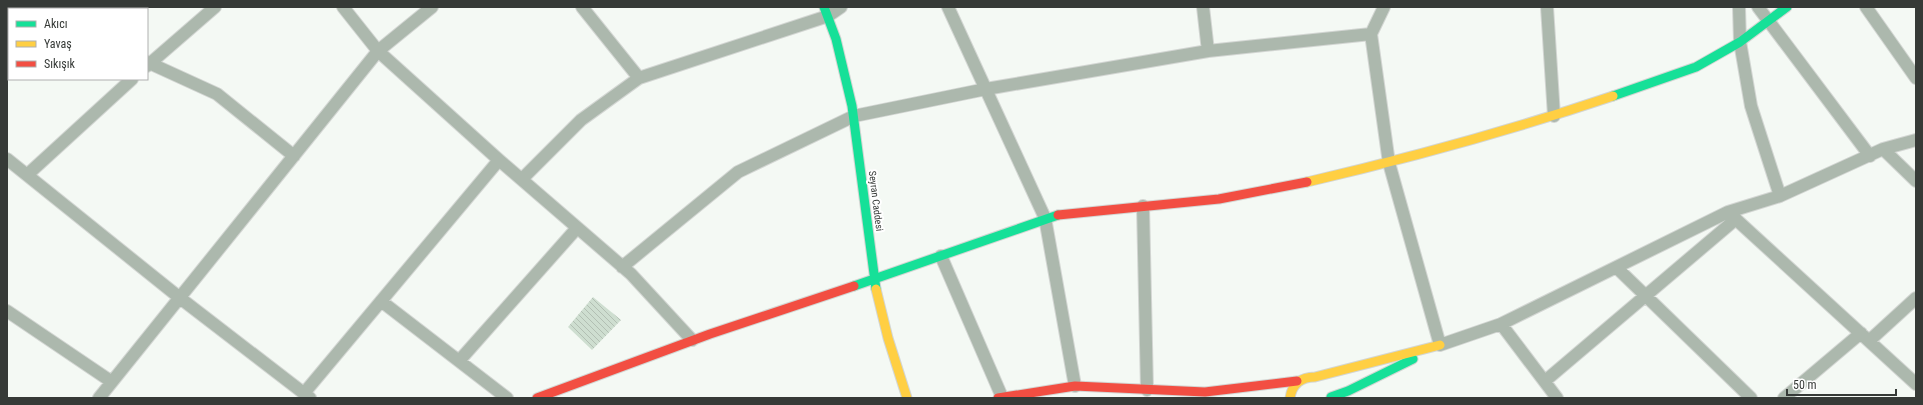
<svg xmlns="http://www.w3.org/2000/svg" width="1923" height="405" font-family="'Roboto Condensed',sans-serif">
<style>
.building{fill:url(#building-back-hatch)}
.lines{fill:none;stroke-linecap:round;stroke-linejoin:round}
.street-casing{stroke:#d3d6d3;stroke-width:14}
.fast-casing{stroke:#d3d6d3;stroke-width:11}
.slow-casing{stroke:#d3d6d3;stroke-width:11}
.jam-casing{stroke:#d3d6d3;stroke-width:11}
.street{stroke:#acb8ad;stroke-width:12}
.fast{stroke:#16e098;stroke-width:9}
.slow{stroke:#ffcf43;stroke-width:9}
.jam{stroke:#f24e42;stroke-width:9}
.labels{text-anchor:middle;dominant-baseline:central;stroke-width:4;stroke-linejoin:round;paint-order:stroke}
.street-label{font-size:10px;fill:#363a37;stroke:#fff}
</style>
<defs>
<pattern id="building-back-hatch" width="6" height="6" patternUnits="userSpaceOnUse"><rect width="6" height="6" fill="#ceded0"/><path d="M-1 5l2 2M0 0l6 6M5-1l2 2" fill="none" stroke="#b2bfb3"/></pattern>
</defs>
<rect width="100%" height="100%" fill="#f4f9f4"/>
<path class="building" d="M593 297 621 320 592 350 568 327Z"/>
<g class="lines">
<g class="street-casing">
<path id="street" d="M59 7 62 9
M343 7 378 51 499 160 631 274 692 340
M582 7 639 78
M948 7 1045 218 1075 386
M1203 7 1208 51
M1384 7 1371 34 1389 163 1440 345 1501 324 1728 212 1780 196 1883 149 1916 140
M1547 7 1554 116
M1739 7 1740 42 1751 106 1780 196
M1758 7 1870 156
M1866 7 1916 78
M21 9 24 7
M7 21 9 19
M147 62 217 94 294 156
M147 66 215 7
M1883 149 1916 181
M7 159 180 298 310 398
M27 175 132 79
M522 179 581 120 639 78 828 16 841 7
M1143 206 1147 390
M1728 212 1916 384
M941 256 1002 397
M622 267 738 172 854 116 986 89 1208 51 1371 34
M1617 268 1751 398
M381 301 507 398
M7 311 112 382
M1501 324 1557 398
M1869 341 1916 298
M459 361 577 228
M1545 381 1736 219
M305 392 499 160
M99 398 378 51 432 7
M1784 398 1861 333"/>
</g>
<g class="fast-casing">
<path id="fast" d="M824 7 836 39 852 106 876 289
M1613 96 1696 67 1740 42 1787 7
M854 286 1058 215
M1331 397 1348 391 1413 359"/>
</g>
<g class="slow-casing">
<path id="slow" d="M1307 182C1410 158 1512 130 1613 96
M876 289 888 338 907 398
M1290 398C1292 384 1301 377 1315 377L1440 345"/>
</g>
<g class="jam-casing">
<path id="jam" d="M1058 215 1219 199 1307 182
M537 398 710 334 854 286
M998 398 1075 386 1205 392 1297 381"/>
</g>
<use href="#street" class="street"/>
<use href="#fast" class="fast"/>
<use href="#slow" class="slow"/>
<use href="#jam" class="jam"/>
</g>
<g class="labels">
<g class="street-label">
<text transform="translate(876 201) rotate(83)">Seyran Caddesi</text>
</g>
</g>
<rect width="1923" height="405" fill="none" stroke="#363a37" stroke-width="16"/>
<rect x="8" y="8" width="140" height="72" fill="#ffffff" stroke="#afb0af"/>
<rect x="16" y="21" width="20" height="6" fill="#16e098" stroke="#afb0af"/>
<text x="44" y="28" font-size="12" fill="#363a37">Akıcı</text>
<rect x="16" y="41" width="20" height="6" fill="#ffcf43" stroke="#afb0af"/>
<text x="44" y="48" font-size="12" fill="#363a37">Yavaş</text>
<rect x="16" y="61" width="20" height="6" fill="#f24e42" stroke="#afb0af"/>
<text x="44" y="68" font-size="12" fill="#363a37">Sıkışık</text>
<path d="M1787 389v6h109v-6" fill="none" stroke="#363a37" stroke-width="2"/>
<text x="1793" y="389" font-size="12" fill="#363a37" stroke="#ffffff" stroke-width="3" paint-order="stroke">50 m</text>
</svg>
